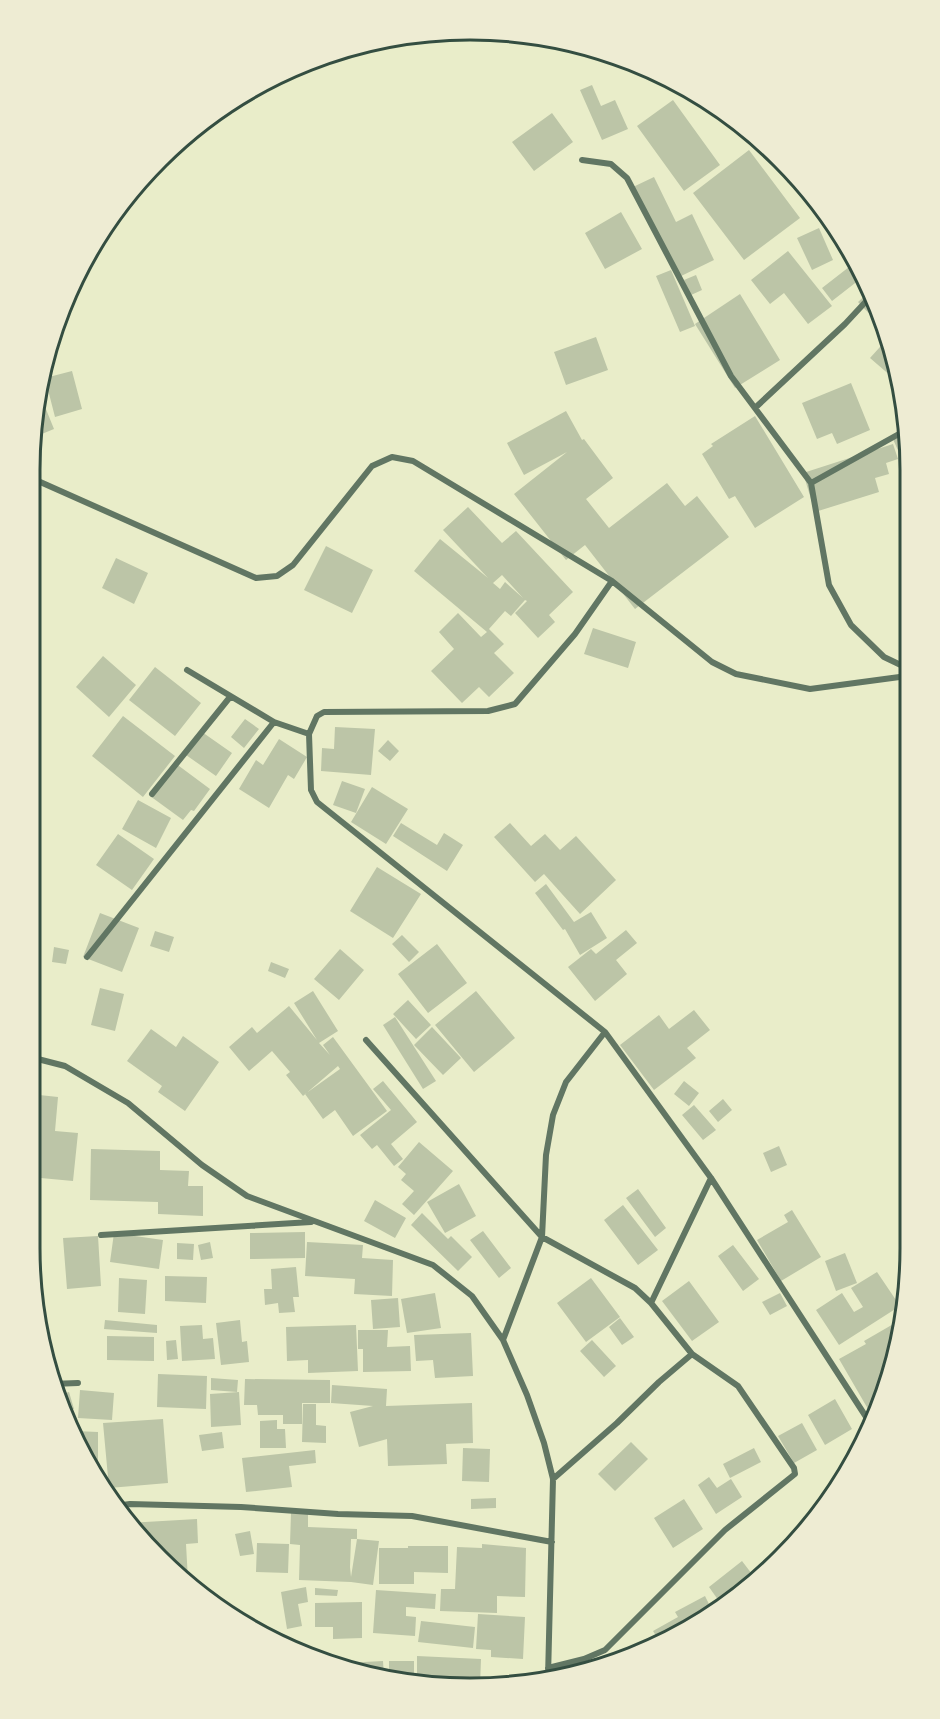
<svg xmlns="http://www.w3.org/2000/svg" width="940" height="1719" font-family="'Archivo Narrow',sans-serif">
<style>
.building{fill:#bcc5a7;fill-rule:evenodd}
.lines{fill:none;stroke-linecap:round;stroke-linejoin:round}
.minor{stroke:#617663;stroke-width:6}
.rim{fill:none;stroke:#344e41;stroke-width:3}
</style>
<rect width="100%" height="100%" fill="#e9edc9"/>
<path class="building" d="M592 85 601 106 615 100 628 129 602 140 580 90Z
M673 100 720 165 684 191 637 126Z
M552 113 573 142 534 171 512 142Z
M749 150 800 218 744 260 693 193Z
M792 176 826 215 825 216 787 182Z
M654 177 676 222 692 214 714 260 677 278 633 187Z
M621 212 642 249 605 269 585 233Z
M819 228 833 260 812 270 797 238Z
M788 251 832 306 808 324 784 293 770 304 751 280Z
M849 267 859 280 832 301 822 288Z
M671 270 695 326 680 332 656 276Z
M696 275 702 290 691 295 684 280Z
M869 292 887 328 885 330 858 302Z
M740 294 780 360 735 388 695 324Z
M596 337 608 370 566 385 554 352Z
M889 337 896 368 899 383 870 358Z
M72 371 82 409 55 417 45 378Z
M851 383 870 430 837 444 832 433 817 439 802 403Z
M39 392 54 429 32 438 38 397Z
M566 411 582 440 584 439 613 478 586 499 609 528 667 483 685 506 697 496 729 537 635 609 585 545 566 560 514 494 567 452 524 475 507 443Z
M755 416 804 497 755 528 735 496 729 499 702 454 713 446 711 444Z
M906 433V469L893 439Z
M893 444 898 459 886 463 889 474 875 478 879 492 815 512 803 473Z
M31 498 41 500 35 543 31 542Z
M468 507 502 543 516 531 573 592 549 615 555 622 538 638 515 613 527 601 525 600 511 616 505 611 489 629 504 644 494 653 514 673 489 697 479 687 462 703 431 671 454 649 439 632 458 613 481 637 487 632 414 571 440 539 488 578 443 530ZM502 575 523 598 505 582 500 589 493 583Z
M326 546 373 570 352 613 304 590Z
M116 558 148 573 134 604 102 588Z
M593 628 636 642 628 668 584 654Z
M103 656 136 685 109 717 76 687Z
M155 667 201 703 175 736 129 700Z
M123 716 175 756 143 797 92 756Z
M245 719 259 729 244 748 231 737Z
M335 727 375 729 371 775 321 771 322 748 334 749Z
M202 732 232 753 216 776 186 755Z
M279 739 307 757 294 779 288 775 269 808 239 789 256 760 263 765Z
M388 740 399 751 390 761 378 751Z
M175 763 210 789 194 811 191 810 183 820 150 796Z
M342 781 365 789 356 813 333 805Z
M372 787 408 809 386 844 351 822Z
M138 800 171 818 156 848 122 829Z
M401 823 437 845 444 833 463 845 447 871 393 836Z
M510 823 531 846 545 834 560 850 576 836 616 880 580 914 544 874 535 882 494 837Z
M118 834 154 859 132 890 96 865Z
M377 867 421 894 393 938 350 911Z
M546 884 574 922 591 912 607 938 580 955 565 929 563 930 535 893Z
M100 913 139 928 122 972 83 957Z
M626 930 637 943 616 960 627 974 595 1001 568 967 591 949 596 954Z
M155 931 174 937 169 952 150 946Z
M402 935 419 952 409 962 392 944Z
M437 944 467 983 428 1013 398 974Z
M54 947 69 950 66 964 52 962Z
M340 949 364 970 339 1000 314 979Z
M271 962 289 969 285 978 268 971Z
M100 988 124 994 115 1031 91 1025Z
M313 991 338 1031 319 1043 330 1055 323 1045 333 1037 387 1111 353 1136 335 1110 323 1119 305 1094 340 1069 338 1066 303 1096 286 1075 290 1072 272 1051 249 1071 229 1047 252 1027 257 1033 289 1006 317 1040 294 1003Z
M476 991 515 1038 474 1072 435 1025Z
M408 1000 431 1025 416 1039 393 1014Z
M694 1010 710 1030 687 1048 696 1058 654 1090 620 1045 659 1015 669 1029Z
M395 1017 436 1081 423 1089 383 1025Z
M432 1027 461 1058 443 1075 414 1045Z
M151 1029 176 1047 183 1036 219 1062 185 1111 158 1092 162 1086 127 1061Z
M383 1081 417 1122 391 1144 403 1159 394 1166 377 1145 372 1149 360 1135 391 1110 373 1089Z
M684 1081 699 1093 689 1106 674 1094Z
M30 1094 58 1097 55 1131 78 1133 73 1181 30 1177Z
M723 1099 732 1110 718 1122 709 1111Z
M694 1105 716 1130 703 1140 682 1115Z
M419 1142 453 1171 414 1215 402 1204 414 1191 401 1180 406 1174 398 1167Z
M779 1146 787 1165 771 1172 763 1153Z
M91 1149 160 1151V1170L189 1171 188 1186H203V1216L158 1214V1202L90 1200Z
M459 1184 476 1216 445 1233 427 1202Z
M638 1189 666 1228 655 1237 626 1198Z
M375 1200 406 1218 395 1238 364 1221Z
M623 1205 658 1250 638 1265 604 1220Z
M792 1210 821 1257 781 1281 757 1240 788 1222 784 1215Z
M422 1213 448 1239 451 1236 472 1257 458 1271 411 1225Z
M483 1231 511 1268 499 1278 470 1240Z
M305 1232V1258L250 1259V1233Z
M114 1233 163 1240 159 1269 110 1262Z
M98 1236 101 1286 67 1289 63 1238Z
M210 1242 213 1258 201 1260 198 1245Z
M307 1242 363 1245 362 1258 393 1260 392 1296 354 1294 355 1279 305 1276Z
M177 1243 194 1244 193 1260 177 1259Z
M733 1245 759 1279 743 1291 718 1256Z
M845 1253 857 1283 836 1291 825 1261Z
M296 1267 299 1297H293L295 1312 279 1313 278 1303 265 1305 264 1289H272L271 1269Z
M877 1272 900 1306 839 1345 816 1310 842 1293 854 1312 863 1307 851 1288Z
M165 1276 207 1277 206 1303 165 1301Z
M119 1278 147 1280 145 1314 118 1312Z
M591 1278 620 1317 586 1342 557 1303Z
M689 1281 719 1322 692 1341 662 1301Z
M435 1293 441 1328 407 1333 401 1299Z
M780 1293 787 1306 770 1315 762 1302Z
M398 1298 400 1327 373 1329 371 1300Z
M620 1318 634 1337 622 1345 609 1327Z
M902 1319 895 1363 878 1403 868 1409 839 1359 866 1344 864 1341Z
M105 1320 157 1325V1333L104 1329Z
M240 1320 242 1342 247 1341 249 1362 221 1365 216 1323Z
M202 1325 203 1339 213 1338 215 1359 182 1361 180 1326Z
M356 1325 358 1371 308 1373V1360L287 1361 286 1327Z
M358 1330H388L387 1347 410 1346 411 1371 363 1372V1349H358Z
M471 1333 473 1376 435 1378 433 1360 416 1361 414 1335Z
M107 1336 154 1337V1361L107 1360Z
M176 1340 178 1359 167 1360 166 1341Z
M592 1340 616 1366 604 1377 580 1351Z
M158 1374 207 1376 206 1409 157 1407Z
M211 1378 238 1380 237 1392 211 1390Z
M245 1379 330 1380V1403H302V1424H283V1415H258L257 1405H244Z
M332 1385 387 1389 386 1406 472 1403 473 1443 446 1444 447 1464 388 1466 387 1439 359 1447 350 1412 373 1406 331 1403Z
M80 1390 114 1393 112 1420 78 1418Z
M69 1392 74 1409 65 1412 56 1396Z
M239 1392 241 1425 211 1427 210 1394Z
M835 1399 852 1429 825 1445 808 1415Z
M303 1404H316V1425L326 1426V1443L302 1442Z
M163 1419 168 1483 109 1488 103 1423Z
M277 1420V1429H285L286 1448H260V1421Z
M802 1423 817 1450 794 1463 778 1436Z
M75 1431 98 1432V1474L87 1453Z
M222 1432 224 1448 202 1451 199 1435Z
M631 1442 648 1459 615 1491 598 1474Z
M463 1448 490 1449 489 1482 462 1481Z
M754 1448 761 1462 730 1478 723 1464Z
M315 1450 316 1463 289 1466 292 1487 246 1492 242 1458Z
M709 1477 717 1488 731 1479 742 1497 716 1514 698 1485Z
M496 1498V1508L471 1509V1499Z
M684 1499 703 1529 673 1548 654 1518Z
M291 1513 308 1514V1527L357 1529V1539L379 1541 373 1585 351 1582 299 1580 300 1545 290 1544ZM351 1539H357L351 1577 350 1567Z
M197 1519 198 1543 186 1544 188 1580 128 1523Z
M250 1531 254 1554 240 1556 235 1534Z
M257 1543 289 1544 288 1573 256 1572Z
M482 1544 526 1548 525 1597 497 1596V1613L440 1611 441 1589H455L457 1547 482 1548Z
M408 1546H448V1573L414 1572V1584H379V1548H408Z
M742 1561 755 1578 721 1604 709 1587Z
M306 1587 308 1602 298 1604 302 1626 287 1629 281 1592Z
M315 1588 338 1590 337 1596 315 1595Z
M376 1590 436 1594 435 1609 406 1607V1616L416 1617 415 1636 373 1633Z
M705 1596 712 1610 660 1642 653 1631 678 1617 675 1612Z
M362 1602V1638L333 1639V1627H315V1603Z
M478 1614 525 1617 523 1659 491 1657V1650L476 1649Z
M421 1621 475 1627 473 1648 418 1642Z
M417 1656 481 1659 480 1686 417 1680Z
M383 1661 384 1677 356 1674 345 1669V1663Z
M389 1661H414V1680L389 1677Z"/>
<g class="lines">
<path class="minor" d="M582 160 611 164 627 178 731 376 811 483 829 585 851 625 884 657 907 668
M755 408 845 324 871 296
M38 481 256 578 277 576 293 565 372 466 392 457 413 461 612 581
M811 483 906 430
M187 670 274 722 309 734 311 790 317 802 605 1032 711 1178 870 1423
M309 734 317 716 324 712 488 711 515 704 575 634 612 581 712 662 736 674 810 689 907 676
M152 794 230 697
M87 957 274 722
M366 1040 542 1237 635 1288 651 1303 692 1354 659 1382 617 1423 553 1479
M30 1057 65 1066 128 1103 202 1165 247 1196 433 1265 472 1296 503 1340 527 1395 544 1443 553 1479 548 1677
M101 1235 311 1222
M651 1303 711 1178
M503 1340 542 1237 546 1155 553 1115 566 1082 605 1032
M52 1384 78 1383
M115 1506 130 1504 241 1507 338 1514 412 1516 552 1542
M548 1668 584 1659 605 1650 725 1530 795 1474 794 1468 738 1386 692 1354"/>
</g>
<path d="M0 0H940V1719H0ZM470 40H470A430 430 0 0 1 900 470V1248A430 430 0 0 1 470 1678H470A430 430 0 0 1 40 1248V470A430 430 0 0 1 470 40Z" fill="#eeecd3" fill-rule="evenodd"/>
<path class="rim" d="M470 40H470A430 430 0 0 1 900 470V1248A430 430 0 0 1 470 1678H470A430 430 0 0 1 40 1248V470A430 430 0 0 1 470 40Z"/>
</svg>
